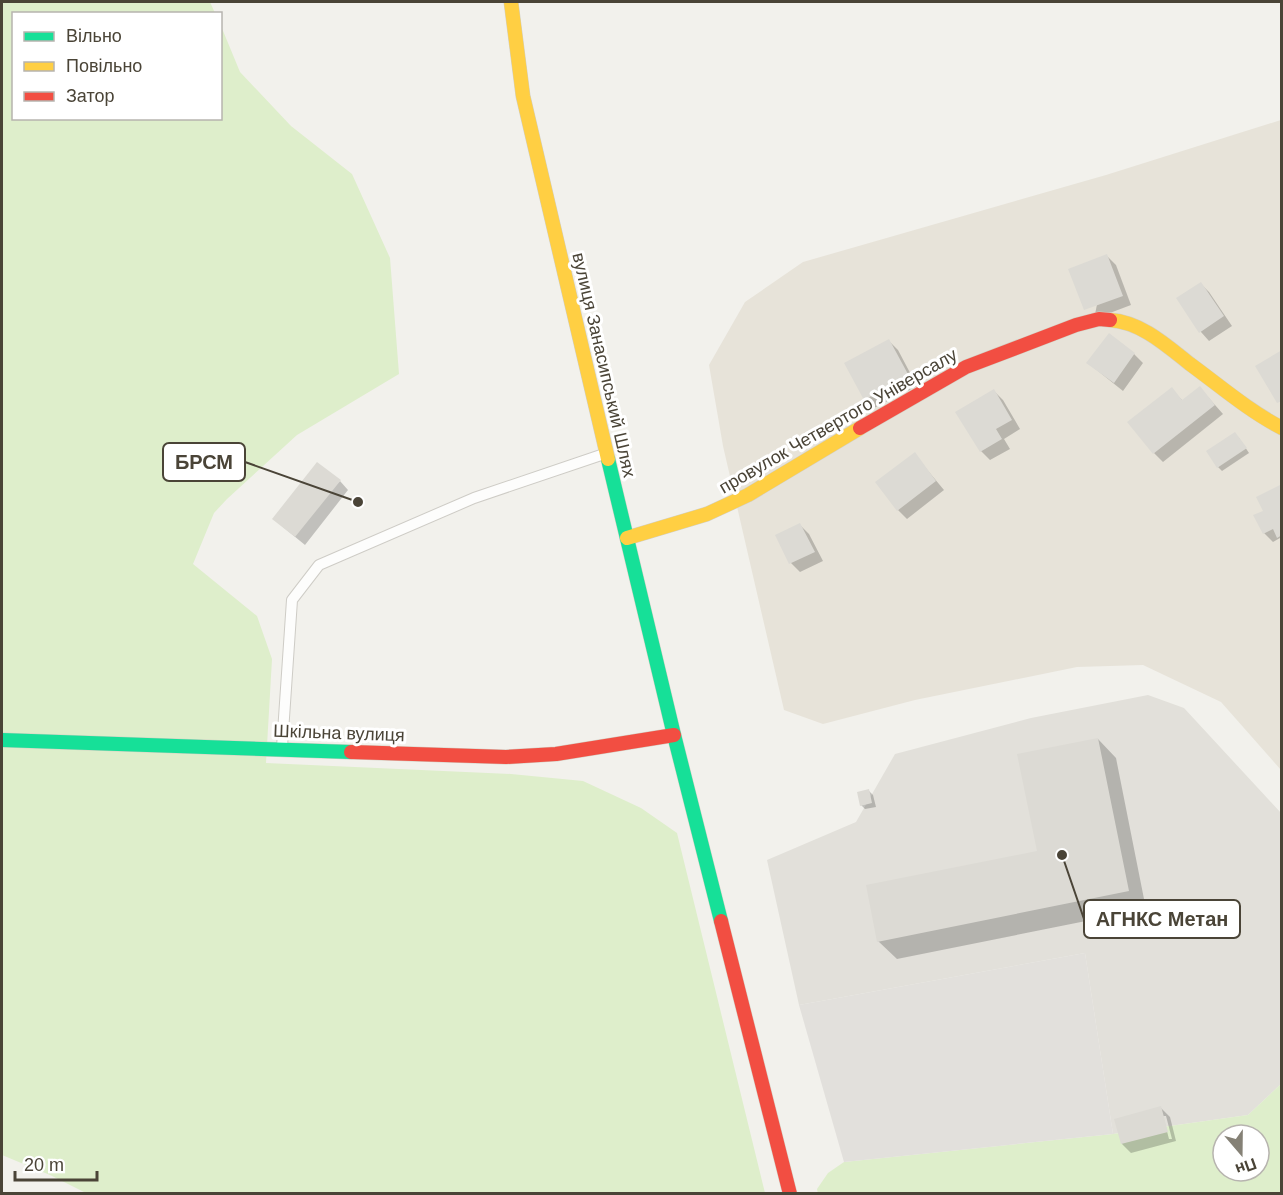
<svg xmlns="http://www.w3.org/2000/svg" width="1283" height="1195" font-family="Arial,sans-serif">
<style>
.residential{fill:#e7e3d9}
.industrial{fill:#e2e0da}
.green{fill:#deeecb;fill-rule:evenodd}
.parking{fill:#e2e0dc}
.shadow{fill:#0003;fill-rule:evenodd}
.building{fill:#dcdad4}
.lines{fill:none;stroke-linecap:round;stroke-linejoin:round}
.lane-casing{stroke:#ceccc6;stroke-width:12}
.fast-casing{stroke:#d2cfc3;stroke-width:15}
.slow-casing{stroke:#d2cfc3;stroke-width:15}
.jam-casing{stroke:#d2cfc3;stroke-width:15}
.lane{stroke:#fdfdfc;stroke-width:10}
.fast{stroke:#16e098;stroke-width:14}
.slow{stroke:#ffcf43;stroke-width:14}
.jam{stroke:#f24e42;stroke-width:14}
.labels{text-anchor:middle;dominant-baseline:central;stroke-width:6;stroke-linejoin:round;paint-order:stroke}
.street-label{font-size:18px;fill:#4a4437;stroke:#fff}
.leader{fill:none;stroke:#4a4437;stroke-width:2}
.callout-dot{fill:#4a4437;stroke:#fff;stroke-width:2}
.callout{fill:#fff;stroke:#4a4437;stroke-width:2}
.callout-label{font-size:20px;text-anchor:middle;font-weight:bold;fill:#4a4437}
</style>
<rect width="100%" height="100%" fill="#f2f1ec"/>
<path class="residential" d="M1281 120V770L1221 702 1143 665 1077 667 915 700 823 724 784 710 723 446 709 365 745 302 803 262 1106 175Z"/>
<path class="industrial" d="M1148 695 1184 708 1281 813V1084L1248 1115 1113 1134 1085 953 799 1005 767 860 856 822 895 754 1031 718Z"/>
<path class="green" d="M2 2H210L215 13 14 14V118H220L221 26 240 72 291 126 352 174 390 258 399 374 297 435 227 499 214 513 193 564 257 616 272 659 266 763 511 774 583 781 641 808 677 833 765 1193H86L50 1175 2 1155Z
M1281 1084V1193L818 1194 817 1189 828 1173 844 1162 1113 1134 1248 1115ZM1223 1135H1259V1171H1223Z"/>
<path class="parking" d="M1085 953 1113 1134 844 1162 799 1005Z"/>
<path class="shadow" d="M1107 256 1116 265 1131 305 1094 319Z
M1200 283 1209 292 1232 326 1209 341 1201 332Z
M889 341 898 350 917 386 874 408 865 399Z
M1134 354 1143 363 1123 391 1088 363Z
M1200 388 1223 414 1163 462 1154 453 1171 389 1183 401Z
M994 391 1003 400 1020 429 1004 439 1010 449 990 460 981 451Z
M1239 438 1249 453 1222 471 1218 467Z
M914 454 944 490 907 519 898 510Z
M340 481 348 490 305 545 283 527Z
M1282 486V540L1280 538 1273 542 1264 533Z
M800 525 809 534 823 561 800 572 791 563 777 536Z
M1098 739 1116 758 1146 909 897 959 878 941 1038 852Z
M869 791 873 795 876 807 865 809 861 805Z
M1161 1108 1170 1117 1176 1141 1131 1153 1122 1144 1116 1120ZM1163 1116H1166L1172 1139H1169Z"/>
<path class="building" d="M1107 254 1123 296 1084 310 1068 269Z
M1201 282 1224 316 1199 333 1176 298Z
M1109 333 1135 353 1114 383 1086 363Z
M889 339 909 376 864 400 844 363Z
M1282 350V401L1277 403 1255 366Z
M1200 386 1215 405 1153 454 1127 422 1172 387 1182 400Z
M994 389 1012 420 996 429 1002 439 980 452 955 412Z
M1235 432 1247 448 1217 468 1206 451Z
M915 452 936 481 897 511 875 482Z
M317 462 341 480 295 537 272 519Z
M1282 484V535L1277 538 1273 529 1263 534 1253 515 1263 511 1256 497Z
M800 523 815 552 789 564 775 535Z
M1098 738 1129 891 877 942 866 885 1037 851 1017 754Z
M869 789 872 803 860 806 857 792Z
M1161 1106 1168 1132 1121 1144 1114 1119Z"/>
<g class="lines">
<g class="lane-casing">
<path id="lane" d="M282 747 292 600 319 565 474 498 604 454"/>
</g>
<g class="fast-casing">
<path id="fast" d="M608 459 674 735 721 921
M2 740 351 752"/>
</g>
<g class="slow-casing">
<path id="slow" d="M511 2 523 96 608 459
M1110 320C1141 322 1166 345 1190 364 1220 386 1249 411 1282 428
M627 538 707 514 748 495 860 428"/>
</g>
<g class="jam-casing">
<path id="jam" d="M860 428 966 367 1076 325 1099 319 1110 320
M351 752 506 757 556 754 674 735
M721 921 790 1194"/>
</g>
<use href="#lane" class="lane"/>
<use href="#fast" class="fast"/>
<use href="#slow" class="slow"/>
<use href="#jam" class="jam"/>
</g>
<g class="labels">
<g class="street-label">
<text transform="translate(604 365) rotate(77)">вулиця Занасипський Шлях</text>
<text transform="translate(838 421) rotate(-30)">провулок Четвертого Універсалу</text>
<text transform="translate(339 733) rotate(2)">Шкільна вулиця</text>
</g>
</g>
<path class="leader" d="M358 502L245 462M1062 855L1084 919"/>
<g class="callout-dot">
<circle cx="358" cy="502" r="6"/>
<circle cx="1062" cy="855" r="6"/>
</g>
<g class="callout">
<rect x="163" y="443" width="82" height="38" rx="6"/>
<rect x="1084" y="900" width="156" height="38" rx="6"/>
</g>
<g class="callout-label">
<text x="204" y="469">БРСМ</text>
<text x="1162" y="926">АГНКС Метан</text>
</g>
<rect width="1283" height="1195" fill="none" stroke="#4a4437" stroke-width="6"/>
<rect x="12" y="12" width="210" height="108" fill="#ffffff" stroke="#b7b4af" stroke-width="1.5"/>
<rect x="24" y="32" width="30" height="9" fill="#16e098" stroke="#b7b4af" stroke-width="1.5"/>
<text x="66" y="42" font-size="18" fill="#4a4437">Вільно</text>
<rect x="24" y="62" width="30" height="9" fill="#ffcf43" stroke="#b7b4af" stroke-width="1.5"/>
<text x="66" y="72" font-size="18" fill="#4a4437">Повільно</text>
<rect x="24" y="92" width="30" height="9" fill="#f24e42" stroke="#b7b4af" stroke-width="1.5"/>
<text x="66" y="102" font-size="18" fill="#4a4437">Затор</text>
<g transform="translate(1241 1153) rotate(160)"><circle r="28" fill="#ffffff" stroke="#b7b4af" stroke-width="1.5"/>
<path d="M0-4.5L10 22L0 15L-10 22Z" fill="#858176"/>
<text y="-9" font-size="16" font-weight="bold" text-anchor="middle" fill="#4a4437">Пн</text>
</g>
<path d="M15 1171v9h82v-9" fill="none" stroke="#4a4437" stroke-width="3"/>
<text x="24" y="1171" font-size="18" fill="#4a4437" stroke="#ffffff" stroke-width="4.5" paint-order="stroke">20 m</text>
</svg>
